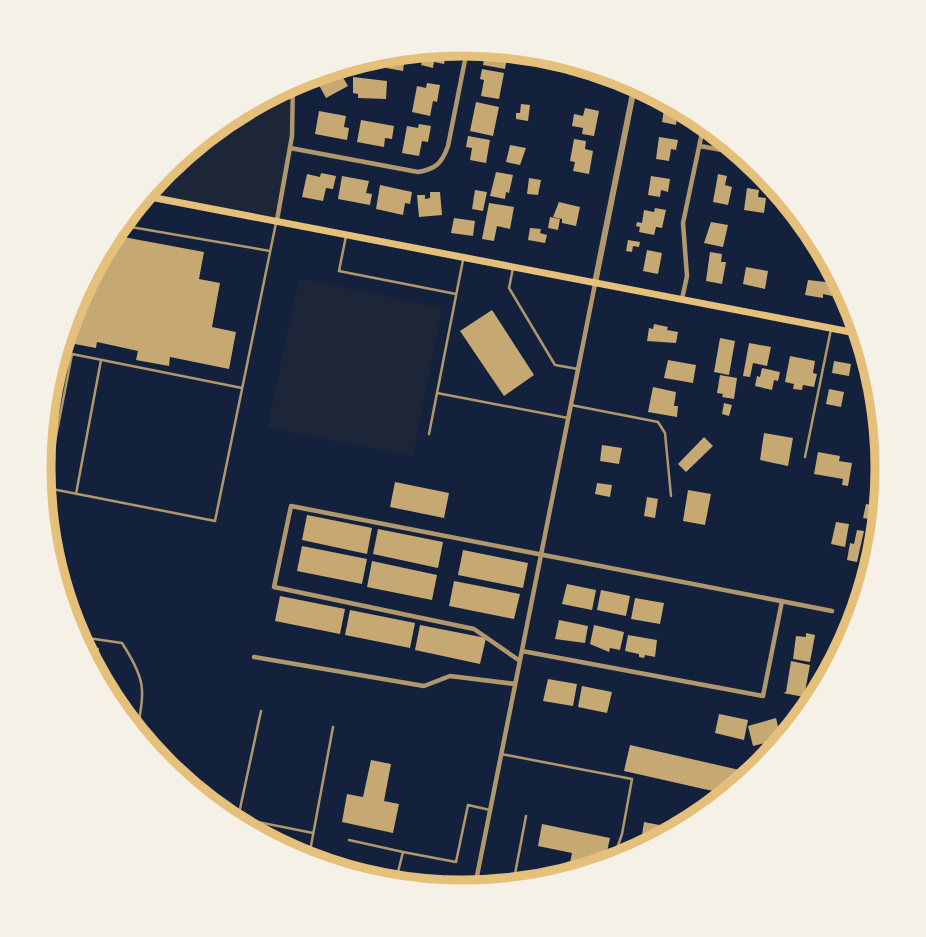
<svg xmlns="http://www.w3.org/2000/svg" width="926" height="937" font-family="'Nunito Sans',sans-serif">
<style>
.green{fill:#1d2539}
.building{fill:#c6a872}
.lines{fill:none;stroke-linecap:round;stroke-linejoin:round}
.service{stroke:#b1986c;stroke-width:2.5}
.minor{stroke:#b1986c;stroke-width:4.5}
.tertiary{stroke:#b1986c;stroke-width:6}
.secondary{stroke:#e5c07b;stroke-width:7}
.rim{fill:none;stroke:#e5c07b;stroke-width:9}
</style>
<rect width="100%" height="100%" fill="#14213d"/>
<path class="green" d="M293 81 295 110 277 220 145 196 163 168Z
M299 278 442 308 413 456 267 428Z"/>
<path class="building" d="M447 47 444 64 434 62 433 68 421 65 424 52Z
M490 49 508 53 505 69 483 65 485 54 489 55Z
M405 56 403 71 386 68 387 59Z
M338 69 348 86 326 98 313 74Z
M482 69 504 73 499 99 481 96 484 80 480 79Z
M353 77 387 81 386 99 358 98V94L353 93Z
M427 83 440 85 437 102 433 101 430 116 412 112 417 86 426 88Z
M476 102 499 107 493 136 470 131Z
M665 103 684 115 683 117 677 116 676 125 662 122Z
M521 104 530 105 528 121 516 119V113H520Z
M585 108 599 111 594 136 582 134 583 128 572 126 574 114 583 116Z
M319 111 346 116 344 127 349 128 347 140 315 134Z
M361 120 394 126 392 139 385 138 384 147 357 142Z
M419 124 431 126 428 142 422 141 419 156 402 153 407 126 418 128Z
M468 136 490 140 486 163 470 160 472 148 466 147Z
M659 137 678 140 676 150 671 149 669 161 656 159Z
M574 139 586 141 585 149 593 151 589 174 573 171 575 162 570 161Z
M510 145 526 148 520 165 506 162Z
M496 172 513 175 509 193 506 192 505 199 490 196Z
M321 173 336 176 333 189 326 188 323 201 302 197 307 174 320 177Z
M718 174 727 176 725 185 732 187 728 205 713 202Z
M342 176 369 181 366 193 372 194 370 205 338 199Z
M651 176 670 179 668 192 661 190 660 197 648 195Z
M529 178 541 180 538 195 527 194Z
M380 185 412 192 410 204 405 203 403 215 376 209Z
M747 188 759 190 758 197 766 198 764 213 744 210Z
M475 190 487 192 483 211 472 209Z
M430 192H440L442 215 419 217 417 195H425V199L430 198Z
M559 202 580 207 576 226 562 223V219L553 217Z
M489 203 514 207 510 229 497 226 494 241 482 239Z
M655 208 666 210 662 228 656 227 654 235 639 232 640 227 636 226 637 222 642 223 644 210 654 212Z
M550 217 560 219 558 230 548 228Z
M454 218 475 221 473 236 451 233Z
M711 222 728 225 723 247 704 243Z
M530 228 541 229 540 233 547 235 545 243 528 240Z
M118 236 204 252 199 279 220 283 212 327 236 332 229 369 170 357 169 366 136 360 138 351 97 342 96 348 64 342 71 306Z
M628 240 640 242 639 247 633 246 632 252 626 251Z
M647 250 662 253 658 274 643 271Z
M710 252 722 254 721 262H726L722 284 706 281Z
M746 267 768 271 765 289 743 284Z
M808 280 834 283 832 296 823 294V298L805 295Z
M492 310 534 375 504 396 460 331Z
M654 324 668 327 667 330 678 332 676 343 647 341 649 328 653 329Z
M720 338 735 341 729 375 714 372Z
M749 343 771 347 767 366 753 363 750 377 743 376Z
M790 356 815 361 813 373 817 374 814 387 803 385 802 390 793 389 794 384 785 382Z
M668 360 696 365 693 383 664 378Z
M834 361 851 364 849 376 832 373Z
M762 368 780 372 778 381 774 380 772 390 755 386 757 376 760 377Z
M720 375 737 378 734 399 722 397 723 394 717 393Z
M653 387 676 392 674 406H678L677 417 648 412Z
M829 389 844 392 841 407 826 404Z
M724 403 732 405 729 416 722 414Z
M764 433 793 438 788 466 760 460Z
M704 437 713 446 686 472 678 464Z
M602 445 622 448 619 464 600 461Z
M818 452 840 456 839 461 852 463 848 486 842 485 843 479 814 474Z
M395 482 449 493 444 518 390 507Z
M597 483 612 485 610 497 595 494Z
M688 490 711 494 705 525 683 521Z
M647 497 658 499 655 518 644 516Z
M866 504 877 506 875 520 863 518Z
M307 515 372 528 367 554 302 540Z
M836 522 849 524 845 547 831 544Z
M378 529 443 542 438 568 373 554Z
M857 530 864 531 857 562 847 560 850 543 854 544Z
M302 546 367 559 362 584 297 571Z
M463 550 528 563 523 588 458 575Z
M372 561 437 575 432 600 367 587Z
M454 581 520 594 514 619 449 606Z
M567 584 596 590 592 610 562 604Z
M601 590 630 596 626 616 597 610Z
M280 596 345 609 340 634 275 621Z
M635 598 664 603 660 624 631 619Z
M350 610 415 623 410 648 345 635Z
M559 620 588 626 585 643 555 639Z
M420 625 486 638 480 664 415 650Z
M594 625 624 632 620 650 610 648 609 652 590 644Z
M806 633 815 635 810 662 793 659 796 636 806 637Z
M628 635 657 640 655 657 645 655 644 658 639 657V654L625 651Z
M88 646 99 648 95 668 86 654Z
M791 661 810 665 804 697 783 693 786 692Z
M548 679 577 684 573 706 543 701Z
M582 686 612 692 607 713 578 707Z
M719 714 748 720 744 740 715 733Z
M776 718 781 739 753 746 748 726Z
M630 745 744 771 741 784 726 794 624 771Z
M371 760 391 764 384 801 399 804 393 833 342 822 347 794 363 797Z
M644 822 675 828 644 848H640Z
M542 824 610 838 604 865 568 872 572 853 538 846Z"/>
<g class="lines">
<path class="service" d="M125 226 270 251
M346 236 339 271 456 294
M513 268 509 288 555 365 578 369
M62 352 242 388
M437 393 568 418
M571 405 658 422 665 433 671 496
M429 434 463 260
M805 457 831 329
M42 487 215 521 276 223
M46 488 72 354
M76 494 101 360
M65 601 70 602 68 616
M80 644 81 637 122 643C146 680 145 689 137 731
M501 754 632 779 622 834 612 863
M526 816 515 874 529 880
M238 818 261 711
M238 818 313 833
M349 840 403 852
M308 862 333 727
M396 880 403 852 456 862 468 805 490 810"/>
<path class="minor" d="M700 146 722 150 754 166 761 167
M290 148 418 172C436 169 442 163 448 146L468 45
M277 220 292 136 293 81
M682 299 687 276 683 223 703 128
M522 651 763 696 782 601
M254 657 424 686 450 676 515 684
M520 661 474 629 274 587 291 506 832 611
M474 891 595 284"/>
<path class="tertiary" d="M595 283 635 83"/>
<path class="secondary" d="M145 196 861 334"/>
</g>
<path d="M0 0H926V937H0ZM51 468a412 412 0 1 1 824 0a412 412 0 1 1-824 0Z" fill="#f6f1e7" fill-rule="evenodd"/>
<path class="rim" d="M51 468a412 412 0 1 1 824 0a412 412 0 1 1-824 0Z"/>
</svg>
